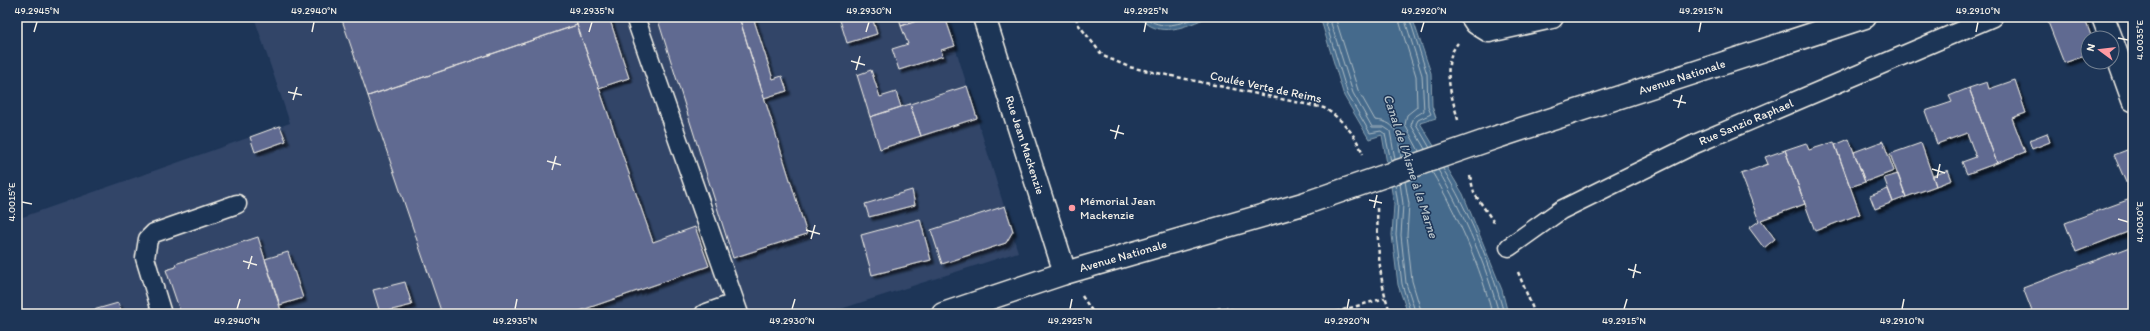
<svg xmlns="http://www.w3.org/2000/svg" width="2150" height="331" font-family="Itim,sans-serif">
<style>
.built{fill:#314568}
.water{fill:#446b8c;stroke:#8aa1b1}
.lines{fill:none;stroke-linecap:round;stroke-linejoin:round}
.shore{stroke:#aebbc3;stroke-width:1}
.building{fill:#616a91;stroke:#f4f1e8;filter:url(#shadow)}
.service-casing{stroke:#f4f1e8;stroke-width:21}
.minor-casing{stroke:#f4f1e8;stroke-width:25}
.secondary-casing{stroke:#f4f1e8;stroke-width:25}
.path{stroke:#f4f1e8;stroke-width:2.5;stroke-dasharray:4 3;stroke-linecap:butt}
.service{stroke:#1d3557;stroke-width:18}
.minor{stroke:#1d3557;stroke-width:22}
.secondary{stroke:#1d3557;stroke-width:22}
.secondary-bridge-casing{stroke:#f4f1e8;stroke-width:25;stroke-linecap:butt}
.secondary-bridge{stroke:#1d3557;stroke-width:22}
.ticks{fill:none;stroke:#f4f1e8;stroke-width:1.5}
.poi-dot{fill:#ff9aa2;stroke:#1d3557;stroke-width:1.5}
.labels{text-anchor:middle;dominant-baseline:central;stroke-width:3;stroke-linejoin:round;paint-order:stroke}
.street-label{font-size:12px;fill:#f4f1e8;stroke:#1d3557}
.poi-label{font-size:12px;fill:#f4f1e8;stroke:#1d3557;text-anchor:start}
.water-label{font-size:13px;font-style:italic;fill:#b6c2c8;stroke:#1d3557}
.neatline{fill:none;stroke:#f4f1e8;stroke-width:1.5}
.ticks-label{font-size:10px;text-anchor:middle;fill:#f4f1e8}
</style>
<defs>
<filter id="shadow"><feDropShadow dx="3.5" dy="3.5" stdDeviation="1" flood-color="#0009"/></filter>
</defs>
<rect width="100%" height="100%" fill="#1d3557"/>
<filter id="ink" filterUnits="userSpaceOnUse"><feTurbulence type="fractalNoise" baseFrequency=".025" numOctaves="2"/><feDisplacementMap in="SourceGraphic" scale="8" xChannelSelector="R" yChannelSelector="G"/><feConvolveMatrix kernelMatrix="1 2 1 2 8 2 1 2 1" color-interpolation-filters="sRGB"/></filter>
<g filter="url(#ink)">
<path class="built" d="M254 17H946L1018 252 825 314H17V219L290 123Z"/>
<path class="water" d="M1140 17H1208C1187 26 1158 40 1140 17Z
M1320 17H1412L1431 73 1432 106 1436 118 1420 123 1463 194 1502 290 1508 314H1408L1398 285 1392 235 1394 204 1382 135 1369 139 1344 96Z"/>
<g class="lines">
<path class="shore" d="M1145 17C1161 31 1180 24 1197 17
M1324 17 1348 95 1370 133 1381 131 1385 134 1391 161
M1329 17 1353 93 1372 127H1384L1390 131 1395 159
M1335 17 1358 90 1375 120C1400 122 1397 137 1401 157
M1398 17 1416 76 1417 107 1407 115 1405 125 1419 151
M1404 17 1422 75 1424 111 1414 117 1411 125 1425 149
M1409 17 1427 74 1428 107 1431 114 1418 120 1416 124 1430 148
M1443 169C1468 210 1492 266 1504 314
M1438 170C1463 212 1487 267 1499 314
M1432 172C1456 212 1482 269 1492 314
M1405 181 1409 204 1407 235 1412 281 1422 314
M1400 183 1403 204 1401 235 1406 283 1416 314
M1395 185 1398 204 1396 235 1402 284 1411 314"/>
</g>
<path class="building" d="M341 17H575L577 25 368 96Z
M582 17H609L629 78 599 88 577 25 576 19Z
M657 17H739L807 234 733 258Z
M739 17H753L773 79 782 76 787 91 764 98Z
M839 17H872L877 34 847 43Z
M899 17H929L901 26Z
M929 17H945L955 46 941 50 943 56 899 70 892 49 908 44 901 26Z
M2046 17H2084L2092 38H2088V55L2064 63Z
M577 25 653 242 695 227 709 266 571 314H442L368 96Z
M871 70 880 97 896 92 901 107 870 117 857 75Z
M2015 80 2026 113 2012 118 2025 152 1997 163 1969 88 1987 82 1989 89Z
M967 86 977 118 921 136 910 104Z
M1969 88 1997 163 1967 174 1962 162 1976 157 1967 133 1937 144 1925 111 1952 102 1949 96Z
M910 104 921 136 880 149 870 117Z
M280 126 286 141 255 152 250 137Z
M2047 133 2050 142 2032 149 2029 140Z
M1849 139 1865 182 1850 187 1835 145Z
M1883 141 1894 171 1865 182 1854 152Z
M1834 142 1860 214 1815 231 1785 150 1806 143 1809 150Z
M1921 143 1936 186 1906 197 1890 154Z
M2132 148 2133 185 2128 187 2114 155Z
M1785 150 1805 204 1761 220 1775 239 1764 248 1749 228 1759 221 1741 174 1768 164 1765 157Z
M1948 170 1952 180 1936 186 1933 176Z
M1898 174 1906 197 1893 202 1884 178Z
M1888 189 1893 202 1875 209 1870 196Z
M912 190 915 205 869 217 865 204Z
M2133 198V230L2076 252 2065 223Z
M1005 206 1013 231 1006 243 942 264 931 230Z
M920 219 931 260 872 275 861 235Z
M258 237 282 314H170L180 311 166 270 176 267 175 264Z
M2133 246V314H2033L2023 288Z
M288 252 303 298 280 305 265 259Z
M405 282 412 305 380 313 373 290Z
M118 303 122 314H91L90 311Z"/>
<g class="lines">
<g class="service-casing">
<path id="service" d="M635 17 739 314
M1509 247 1561 210 1695 144 1993 17
M162 314 145 258 148 239 154 233 237 204
M704 314 735 303"/>
</g>
<g class="minor-casing">
<path id="minor" d="M984 17 1065 273
M1472 17 1476 23 1489 31 1552 17
M2103 17 2111 38
M2112 41 2133 100"/>
</g>
<g class="secondary-casing">
<path id="secondary" d="M1500 136 1865 17
M943 314 1065 273 1306 203"/>
</g>
<path class="path" d="M1076 17 1078 24 1103 56 1129 67 1324 108C1342 119 1355 134 1363 154
M1458 120C1452 96 1440 65 1458 43
M1470 176 1474 193 1495 224
M1377 208C1378 243 1378 281 1391 314
M1518 272 1535 314
M1082 296 1094 314
M1189 314 1223 308 1251 314
M1329 314 1385 298"/>
<use href="#service" class="service"/>
<use href="#minor" class="minor"/>
<use href="#secondary" class="secondary"/>
<g class="secondary-bridge-casing">
<path id="secondary-bridge" d="M1306 203 1500 136"/>
</g>
<use href="#secondary-bridge" class="secondary-bridge"/>
</g>
</g>
<path class="ticks" d="M34 32 37 22M312 32 314 22M589 32 592 22M866 32 869 22M1144 32 1146 22M1421 32 1424 22M1699 32 1701 22M1976 32 1978 22M2118 38 2128 40M851 61 865 65M856 70 860 56M288 92 302 95M293 100 297 87M1673 100 1686 103M1678 108 1682 95M1110 130 1124 134M1115 139 1119 125M547 161 561 165M1932 169 1945 173M552 170 556 156M1937 178 1940 164M1369 200 1382 203M22 202 32 204M1374 208 1377 195M2118 219 2128 222M806 230 820 234M811 239 815 225M243 261 257 265M248 269 252 256M1628 269 1641 273M1633 278 1636 264M237 309 240 299M515 309 517 299M792 309 795 299M1070 309 1072 299M1347 309 1349 299M1624 309 1627 299M1902 309 1904 299"/>
<circle class="poi-dot" cx="1072" cy="208" r="4"/>
<g class="labels">
<g class="street-label">
<text transform="translate(1682 77) rotate(-18)">Avenue Nationale</text>
<text transform="translate(1266 87) rotate(12)">Coulée Verte de Reims</text>
<text transform="translate(1746 122) rotate(-23)">Rue Sanzio Raphael</text>
<text transform="translate(1025 145) rotate(72)">Rue Jean Mackenzie</text>
<text transform="translate(1123 256) rotate(-16)">Avenue Nationale</text>
</g>
<g class="poi-label">
<text x="1080" y="201">Mémorial Jean<tspan x="1080" dy="14">Mackenzie</tspan></text>
</g>
<g class="water-label">
<text transform="translate(1411 166) rotate(72)">Canal de l'Aisne à la Marne</text>
</g>
</g>
<rect width="2150" height="331" fill="none" stroke="#1d3557" stroke-width="44"/>
<g transform="translate(2100 50) rotate(285)"><circle r="19" fill="#1d3557" stroke="#738091"/>
<path d="M0-3L7 15L0 10L-7 15Z" fill="#ff9aa2"/>
<text y="-6" font-size="11" font-weight="bold" text-anchor="middle" fill="#f4f1e8">N</text>
</g>
<rect x="22" y="22" width="2106" height="287" class="neatline"/>
<g class="ticks-label">
<text x="37" y="14">49.2945°N</text>
<text x="314" y="14">49.2940°N</text>
<text x="592" y="14">49.2935°N</text>
<text x="869" y="14">49.2930°N</text>
<text x="1146" y="14">49.2925°N</text>
<text x="1424" y="14">49.2920°N</text>
<text x="1701" y="14">49.2915°N</text>
<text x="1978" y="14">49.2910°N</text>
<text transform="translate(2139 40) rotate(-90)" y="4">4.0035°E</text>
<text transform="translate(11 202) rotate(-90)" y="4">4.0015°E</text>
<text transform="translate(2139 222) rotate(-90)" y="4">4.0030°E</text>
<text x="237" y="324">49.2940°N</text>
<text x="515" y="324">49.2935°N</text>
<text x="792" y="324">49.2930°N</text>
<text x="1070" y="324">49.2925°N</text>
<text x="1347" y="324">49.2920°N</text>
<text x="1624" y="324">49.2915°N</text>
<text x="1902" y="324">49.2910°N</text>
</g>
</svg>
